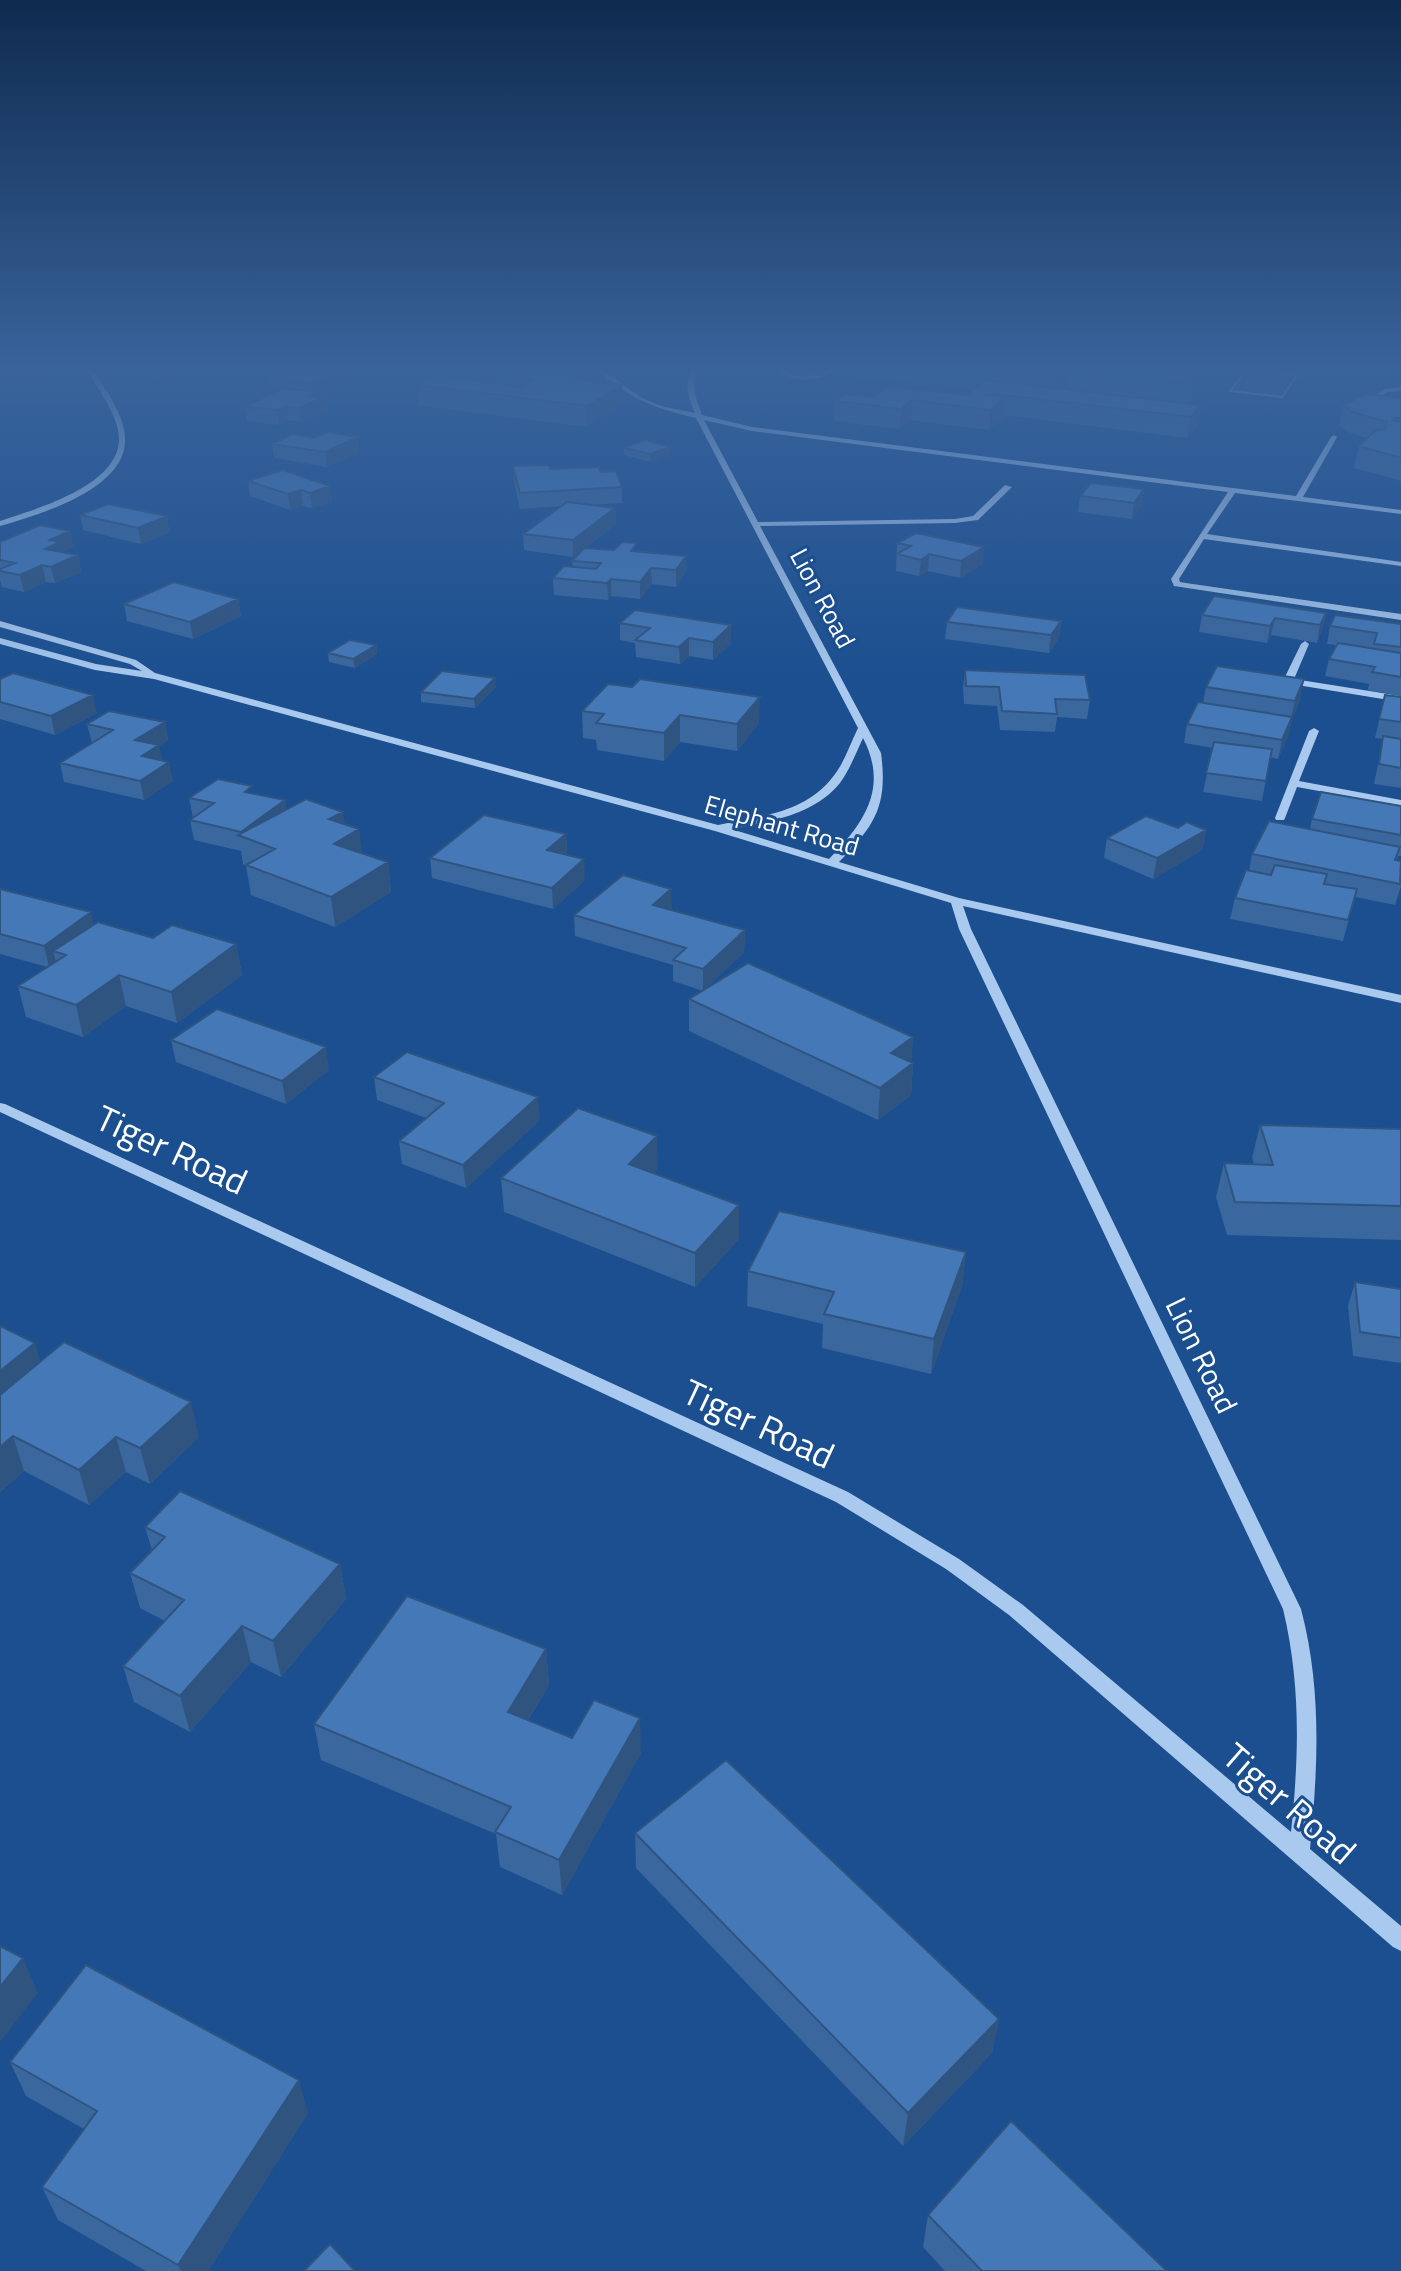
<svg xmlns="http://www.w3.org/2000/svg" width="1401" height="2271" font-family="'Titillium Web',sans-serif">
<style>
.water{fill:#3c6290;stroke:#9cc4f0;stroke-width:2}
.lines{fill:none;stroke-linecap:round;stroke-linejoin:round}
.minor{fill:#a9c9ee;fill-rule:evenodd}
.wall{fill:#3a679d}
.shaded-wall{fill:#305480}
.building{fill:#4478b7;stroke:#305480;stroke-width:2}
.labels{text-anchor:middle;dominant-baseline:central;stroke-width:6;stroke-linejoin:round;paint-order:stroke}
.far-street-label{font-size:26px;fill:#fff;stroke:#1b4f8f}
.street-label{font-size:30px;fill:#fff;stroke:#1b4f8f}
.near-street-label{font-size:36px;fill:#fff;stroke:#1b4f8f}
</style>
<rect width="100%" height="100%" fill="#1b4f8f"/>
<path class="water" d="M1247 369 1297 375 1282 397 1230 391Z"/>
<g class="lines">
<path class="minor" d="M85 366H91C103 387 125 414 125 439 127 489 38 515 0 526V521C36 509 120 486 119 438 118 413 96 387 85 366Z
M592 366H598L640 397 661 406 695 413C688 396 682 381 696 366H702C689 382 695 396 702 415L752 427 1296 496 1331 437 1334 435 1337 437 1303 497 1401 510V514L1235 493 1207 534 1401 562V566L1204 539 1179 579 1180 582 1186 583 1401 614V620L1174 586 1171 579 1228 492 752 431 704 420 758 522 955 519 973 516 1005 485 1012 487 978 520 955 523 760 526 881 753C888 806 875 825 839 862L959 898 1401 995V1003L963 906 971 929 1301 1609C1322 1689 1318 1767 1310 1849L1401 1926V1951L1393 1947 1009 1615 946 1569 836 1502 0 1112V1103L5 1104 848 1492 959 1559 1023 1605 1291 1832C1299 1756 1301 1684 1283 1609L959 929 951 903 715 831 154 679 95 670 0 644V638L96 664 142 671 130 664 0 627V621L136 660 155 673 718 825C757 817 805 813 832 778 844 764 850 744 858 728L696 418C649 407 629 398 592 366ZM863 738C889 788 864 823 829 859L731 829C769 822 814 815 840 783 850 769 856 753 863 738Z
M789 366H795L787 373C817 383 821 366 842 366 824 381 803 383 781 374V372Z
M1401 387V391L1388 392 1383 395 1401 402V406L1375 396 1384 389Z
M1305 641 1309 644 1294 679 1401 696V702L1285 683 1283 681 1301 644Z
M1314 728 1319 731 1299 781 1401 800V806L1297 787 1285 818 1284 820H1276L1275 818 1309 731Z"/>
</g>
<path class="wall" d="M145 366H188V369L162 378 143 375 142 368 145 367Z
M427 366H489L478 371Z
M858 366H1148L1193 384 1190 404 1064 389 1201 405 1197 426 1187 438 1004 415 1003 418 989 430 911 420 899 429 834 421 835 401 873 397 966 395 973 389 857 377Z
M341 371 342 384 318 396 325 397 327 411 301 422 288 420 279 425 247 421 245 407 280 389 270 387 268 374Z
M495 375 584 380 622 404 587 427 419 405 417 385 495 384Z
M1401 398V483L1399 480 1354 468 1359 446 1368 438 1348 432 1339 426 1343 405Z
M358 437 359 452 327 467 274 458 272 444 315 438Z
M671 447V454L650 462 624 455V448Z
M513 466 601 472 622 487V503L587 505 615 508 616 524 585 548 637 551 686 572 676 587 652 584 640 599 611 596 608 600 554 595 553 578 573 567 572 561 583 550 573 557 524 550 523 534 562 506 520 509 514 481Z
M283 470 332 502 312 508 303 506 290 510 250 496 248 481Z
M1144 489 1142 504 1132 519 1078 512 1080 496Z
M80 515 167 516 169 532 141 544 83 530Z
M70 531 73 547 62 552 78 555 81 572 55 583 46 582 24 592 2 587 0 580V542Z
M897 543 983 564 960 578 928 571 919 576 896 571Z
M238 599 241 616 193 639 127 621 124 604Z
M1326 613 1322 630 1317 643 1271 635 1267 643 1199 632 1202 615Z
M1061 621 1059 638 1049 653 945 639 947 622Z
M620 623 731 643 713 660 689 656 680 664 636 657 635 643 620 640Z
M1401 624V696L1368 690 1369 684 1325 676 1329 659 1336 645 1327 644 1330 626Z
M376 645 377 654 355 668 329 662 328 653Z
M965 670 1090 700 1087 719 1057 717 1055 732 1000 730 997 706 964 704 963 688Z
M0 679 97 713 55 735 0 719Z
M608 684 759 723 737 751 680 742 664 761 597 750 596 740 583 738 582 711Z
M496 687 475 708 421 702V692Z
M1206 687 1301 698 1292 719 1288 736 1278 759 1270 757 1262 801 1203 792 1213 748 1184 743 1187 724 1203 703Z
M1385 695 1401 697V788L1374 784 1383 739 1375 738Z
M165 722 168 740 159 746 162 761 173 781 144 800 64 782 60 763 92 743 87 724Z
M253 793 285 800 286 809 345 825 362 854 388 862 391 892 335 927 251 895 246 866 243 864 241 851 194 840 190 820 193 818 189 798Z
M1401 806V856H1398L1397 860 1401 861V886L1395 905 1355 897 1343 941 1230 919 1235 898 1249 871 1252 854 1310 829 1312 819Z
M1206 830 1202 850 1153 879 1104 858 1107 838Z
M566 834 567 854 566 855 585 880 553 909 432 878 430 858Z
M0 889 94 925 153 938 236 944 242 975 177 1023 126 1006 83 1037 26 1017 18 986 47 967 0 954Z
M671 910 745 930 744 952 704 990 913 1037 911 1062 913 1063 911 1095 878 1120 689 1031V999L703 991 673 981V965L575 936 574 915Z
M171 1040 329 1070 286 1104 176 1062Z
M374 1077 540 1120 466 1188 402 1164 399 1141 426 1118 377 1100Z
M1260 1125 1401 1129V1240L1227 1235 1216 1197 1224 1163 1254 1164 1252 1158Z
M658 1169 653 1173 739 1239 695 1287 504 1212 501 1178Z
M966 1252 962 1286 931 1374 822 1348 823 1324 747 1306 748 1271Z
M1355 1282 1401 1289V1363L1353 1356 1348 1306Z
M0 1326 41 1362 199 1437 150 1484 126 1472 89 1505 24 1471 0 1492Z
M145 1527 340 1564 346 1599 281 1677 251 1662 190 1732 134 1702 123 1666 165 1621 140 1608 130 1573 152 1550Z
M546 1649 549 1685 528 1720 572 1738 641 1753 562 1895 500 1867 496 1834 321 1760 314 1724Z
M635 1833 999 2019 992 2053 903 2146 636 1868Z
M10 2062 308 2113 208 2271H146L58 2220 42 2187 84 2129 26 2096Z
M928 2215 1167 2271H945L923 2247Z"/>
<path class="shaded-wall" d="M0 366H46L48 374 0 379Z
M177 366H188V369L162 378 160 371Z
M478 366H489L478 371Z
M1069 369 1067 389 1054 392 1056 373Z
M1036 370 1034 390 1032 395 1034 376Z
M341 371 342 384 318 396V400L325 397 327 411 301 422 299 408 310 396 315 393 313 384Z
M583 372 584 391 571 379Z
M622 385V404L587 427V406Z
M1005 397 1003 418 989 430 991 410Z
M912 400 911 420 899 429 901 409Z
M1201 405 1197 426 1187 438 1191 417Z
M286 406 288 420 279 425 278 410Z
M358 437 359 452 327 467 325 452Z
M671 447V454L650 462V454Z
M330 486 332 502 312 508 310 493Z
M1144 489 1142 504 1132 519 1134 503Z
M301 490 303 506 290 510 288 494Z
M615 508 616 524 573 557V540Z
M167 516 169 532 141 544 138 528Z
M70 531 73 547 62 552 45 549 50 540Z
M984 547 983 564 960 578 961 561Z
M929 554 928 571 919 576 921 560Z
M78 555 81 572 55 583 51 567Z
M686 556V572L676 587V570Z
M42 565 46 582 24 592 20 575Z
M651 568 652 584 640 599V582Z
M611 579V596L608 600 607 583Z
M238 599 241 616 193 639 190 622Z
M1326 613 1322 630 1317 643 1320 625Z
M1275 618 1271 635 1267 643 1270 626Z
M1061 621 1059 638 1049 653 1051 635Z
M731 625V643L713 660V642Z
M689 638V656L680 664 679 647Z
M376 645 377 654 355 668 353 659Z
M495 678 496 687 475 708 474 699Z
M1304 679 1301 698 1292 719 1288 736 1278 759 1282 740 1291 718 1295 701Z
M93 695 97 713 55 735 51 716Z
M760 697 759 723 737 751V724Z
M680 715V742L664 761V733Z
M165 722 168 740 159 746 163 764 142 757 135 740Z
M169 762 173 781 144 800 140 781Z
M285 800 288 820 242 837 241 832Z
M343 812 347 836 359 829 363 858 338 873 329 819Z
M1206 830 1202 850 1153 879 1157 858Z
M566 834 567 854 548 871 547 850Z
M584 859 585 880 553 909 552 888Z
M388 862 391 892 335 927 331 897Z
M671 889 672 910 653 905Z
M91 912 96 933 53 951 56 962 49 967 44 946Z
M745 930 744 952 703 991V969Z
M236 944 242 975 177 1023 171 992Z
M119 975 126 1006 83 1037 76 1005Z
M913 1037 911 1065 913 1063 911 1095 878 1120 880 1088 891 1053Z
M326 1047 329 1070 286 1104 282 1081Z
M538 1097 540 1120 466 1188 463 1165Z
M657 1136 658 1169 630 1197 629 1164Z
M739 1205V1239L695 1287V1253Z
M966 1252 962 1286 931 1374 934 1339Z
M35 1343 42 1367 0 1401V1371Z
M191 1402 199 1437 150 1484 140 1448Z
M13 1436 24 1471 0 1492V1447Z
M116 1437 126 1472 89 1505 79 1470Z
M340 1564 346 1599 281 1677 273 1641Z
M242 1626 251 1662 190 1732 180 1696Z
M546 1649 549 1685 511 1747 508 1712Z
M640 1718 641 1753 562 1895 559 1860Z
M23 1958 38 1993 0 2042V1987Z
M999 2019 992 2053 903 2146 908 2113Z
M299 2080 308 2113 208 2271H181L178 2265Z"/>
<path class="building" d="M150 366H177L160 371 142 368Z
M286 366H297L341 371 313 384 279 380 287 376 268 374Z
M513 366H530L583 372 571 379 622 385 587 406 417 385 434 376 521 387 533 380 495 375Z
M933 366H1148L1190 370 1193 384 1069 369 1056 373 1036 370 1034 376Z
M985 380 1201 405 1191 417 987 393 984 395 1005 397 991 410 912 400 901 409 835 401 845 394 873 397 888 386 966 395Z
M283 388 317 392 310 396 325 397 299 408 286 406 278 410 245 407Z
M1366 394 1401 398V418H1395L1393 420 1401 422V458L1359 446 1375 431 1385 429 1387 422 1353 412 1343 405Z
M327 432 358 437 325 452 272 444 293 434 315 438Z
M645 440 671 447 650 454 624 448Z
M549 465 550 469 599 467 601 472 616 471 622 487 520 493 513 466Z
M283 470 330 486 310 493 301 490 288 494 248 481Z
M1091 483 1144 489 1134 503 1080 496Z
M567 502 615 508 573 540 523 534Z
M108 504 167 516 138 528 80 515Z
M40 525 70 531 50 540 60 542 45 549 78 555 51 567 42 565 20 575 0 571V569L15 563 0 560V542Z
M916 533 984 547 961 561 929 554 921 560 897 554 911 546 897 543Z
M622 542 637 543 631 551 686 556 676 570 651 568 640 582 611 579 607 583 553 578 564 566 596 569 601 563 572 561 584 548 614 550Z
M174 582 238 599 190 622 124 604Z
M1214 596 1326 613 1320 625 1275 618 1270 626 1202 615Z
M957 607 1061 621 1051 635 947 622Z
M635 610 731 625 713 642 689 638 679 647 635 640 650 628 620 623Z
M1335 615 1401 624V647L1374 644 1377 633 1330 626Z
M350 640 376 645 353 659 328 653Z
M1338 643 1401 653V677L1372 672 1375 667 1329 659Z
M1217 666 1304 679 1295 701 1206 687Z
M965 670 1085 675 1090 700 1055 699 1057 714 1002 711 999 687 966 686Z
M442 671 495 678 474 699 421 692Z
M13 673 93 695 51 716 0 702V679Z
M640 679 760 697 737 724 680 715 664 733 596 723 604 714 582 711 608 684 632 687Z
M1385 695 1401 697V722L1379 719Z
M1198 702 1292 717 1282 740 1187 724Z
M109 711 165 722 135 740 159 745 142 756 169 762 140 781 60 763 113 730 87 724Z
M1383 736 1401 739V768L1379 764Z
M1214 742 1272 749 1266 781 1206 773Z
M218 779 252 786 245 792 285 800 241 832 190 820 214 803 189 798Z
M1321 792 1401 806V835L1312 819Z
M306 799 343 812 329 819 359 829 334 844 388 862 331 897 246 865 275 849 238 835Z
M484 815 566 834 547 850 584 859 552 888 430 858Z
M1146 816 1178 828 1187 822 1206 830 1157 858 1107 838Z
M1269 821 1400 847 1395 860 1401 861 1400 884 1252 854Z
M1275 865 1327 874 1324 884 1357 889 1348 920 1235 898 1246 870 1271 875Z
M623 875 671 889 653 905 745 930 703 969 673 960 686 948 574 915Z
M0 889 91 912 44 946 0 934Z
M98 922 153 938 172 925 236 944 171 992 119 975 76 1005 18 986 66 955 53 951Z
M748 963 913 1037 891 1053 913 1063 880 1088 689 999Z
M217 1009 326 1047 282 1081 171 1040Z
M407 1052 538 1097 463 1165 399 1141 444 1103 374 1077Z
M578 1108 657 1136 629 1164 739 1205 695 1253 501 1178Z
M1260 1125 1401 1129V1206L1235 1202 1224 1163 1273 1165Z
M779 1211 966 1252 934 1339 824 1314 834 1292 748 1271Z
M1355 1282 1401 1289V1338L1360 1332Z
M0 1326 35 1343 0 1371Z
M64 1342 191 1402 140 1448 116 1437 79 1470 13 1436 0 1447V1395Z
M180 1491 340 1564 273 1641 242 1626 180 1696 123 1666 184 1600 130 1573 165 1537 145 1527Z
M407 1596 546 1649 508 1712 572 1738 594 1700 640 1718 559 1860 495 1832 511 1807 314 1724Z
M726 1760 999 2019 908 2113 635 1833Z
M0 1946 23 1958 0 1987Z
M86 1965 299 2080 178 2265 42 2187 97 2111 10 2062Z
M1011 2121 1167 2271H982L928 2215Z
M330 2244 355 2271H304Z"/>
<linearGradient id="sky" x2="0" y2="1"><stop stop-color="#0f2b4f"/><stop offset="0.54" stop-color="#39639b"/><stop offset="1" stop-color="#39639b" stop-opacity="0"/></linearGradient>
<rect width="1401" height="684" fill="url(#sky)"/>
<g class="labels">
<g class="far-street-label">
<text transform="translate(823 598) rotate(62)">Lion Road</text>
<text transform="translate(782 825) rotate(16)">Elephant Road</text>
</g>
<g class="street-label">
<text transform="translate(1202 1355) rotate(64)">Lion Road</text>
</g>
<g class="near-street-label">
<text transform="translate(172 1149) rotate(25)">Tiger Road</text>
<text transform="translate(759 1423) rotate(25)">Tiger Road</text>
<text transform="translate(1290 1803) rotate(41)">Tiger Road</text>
</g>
</g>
</svg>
